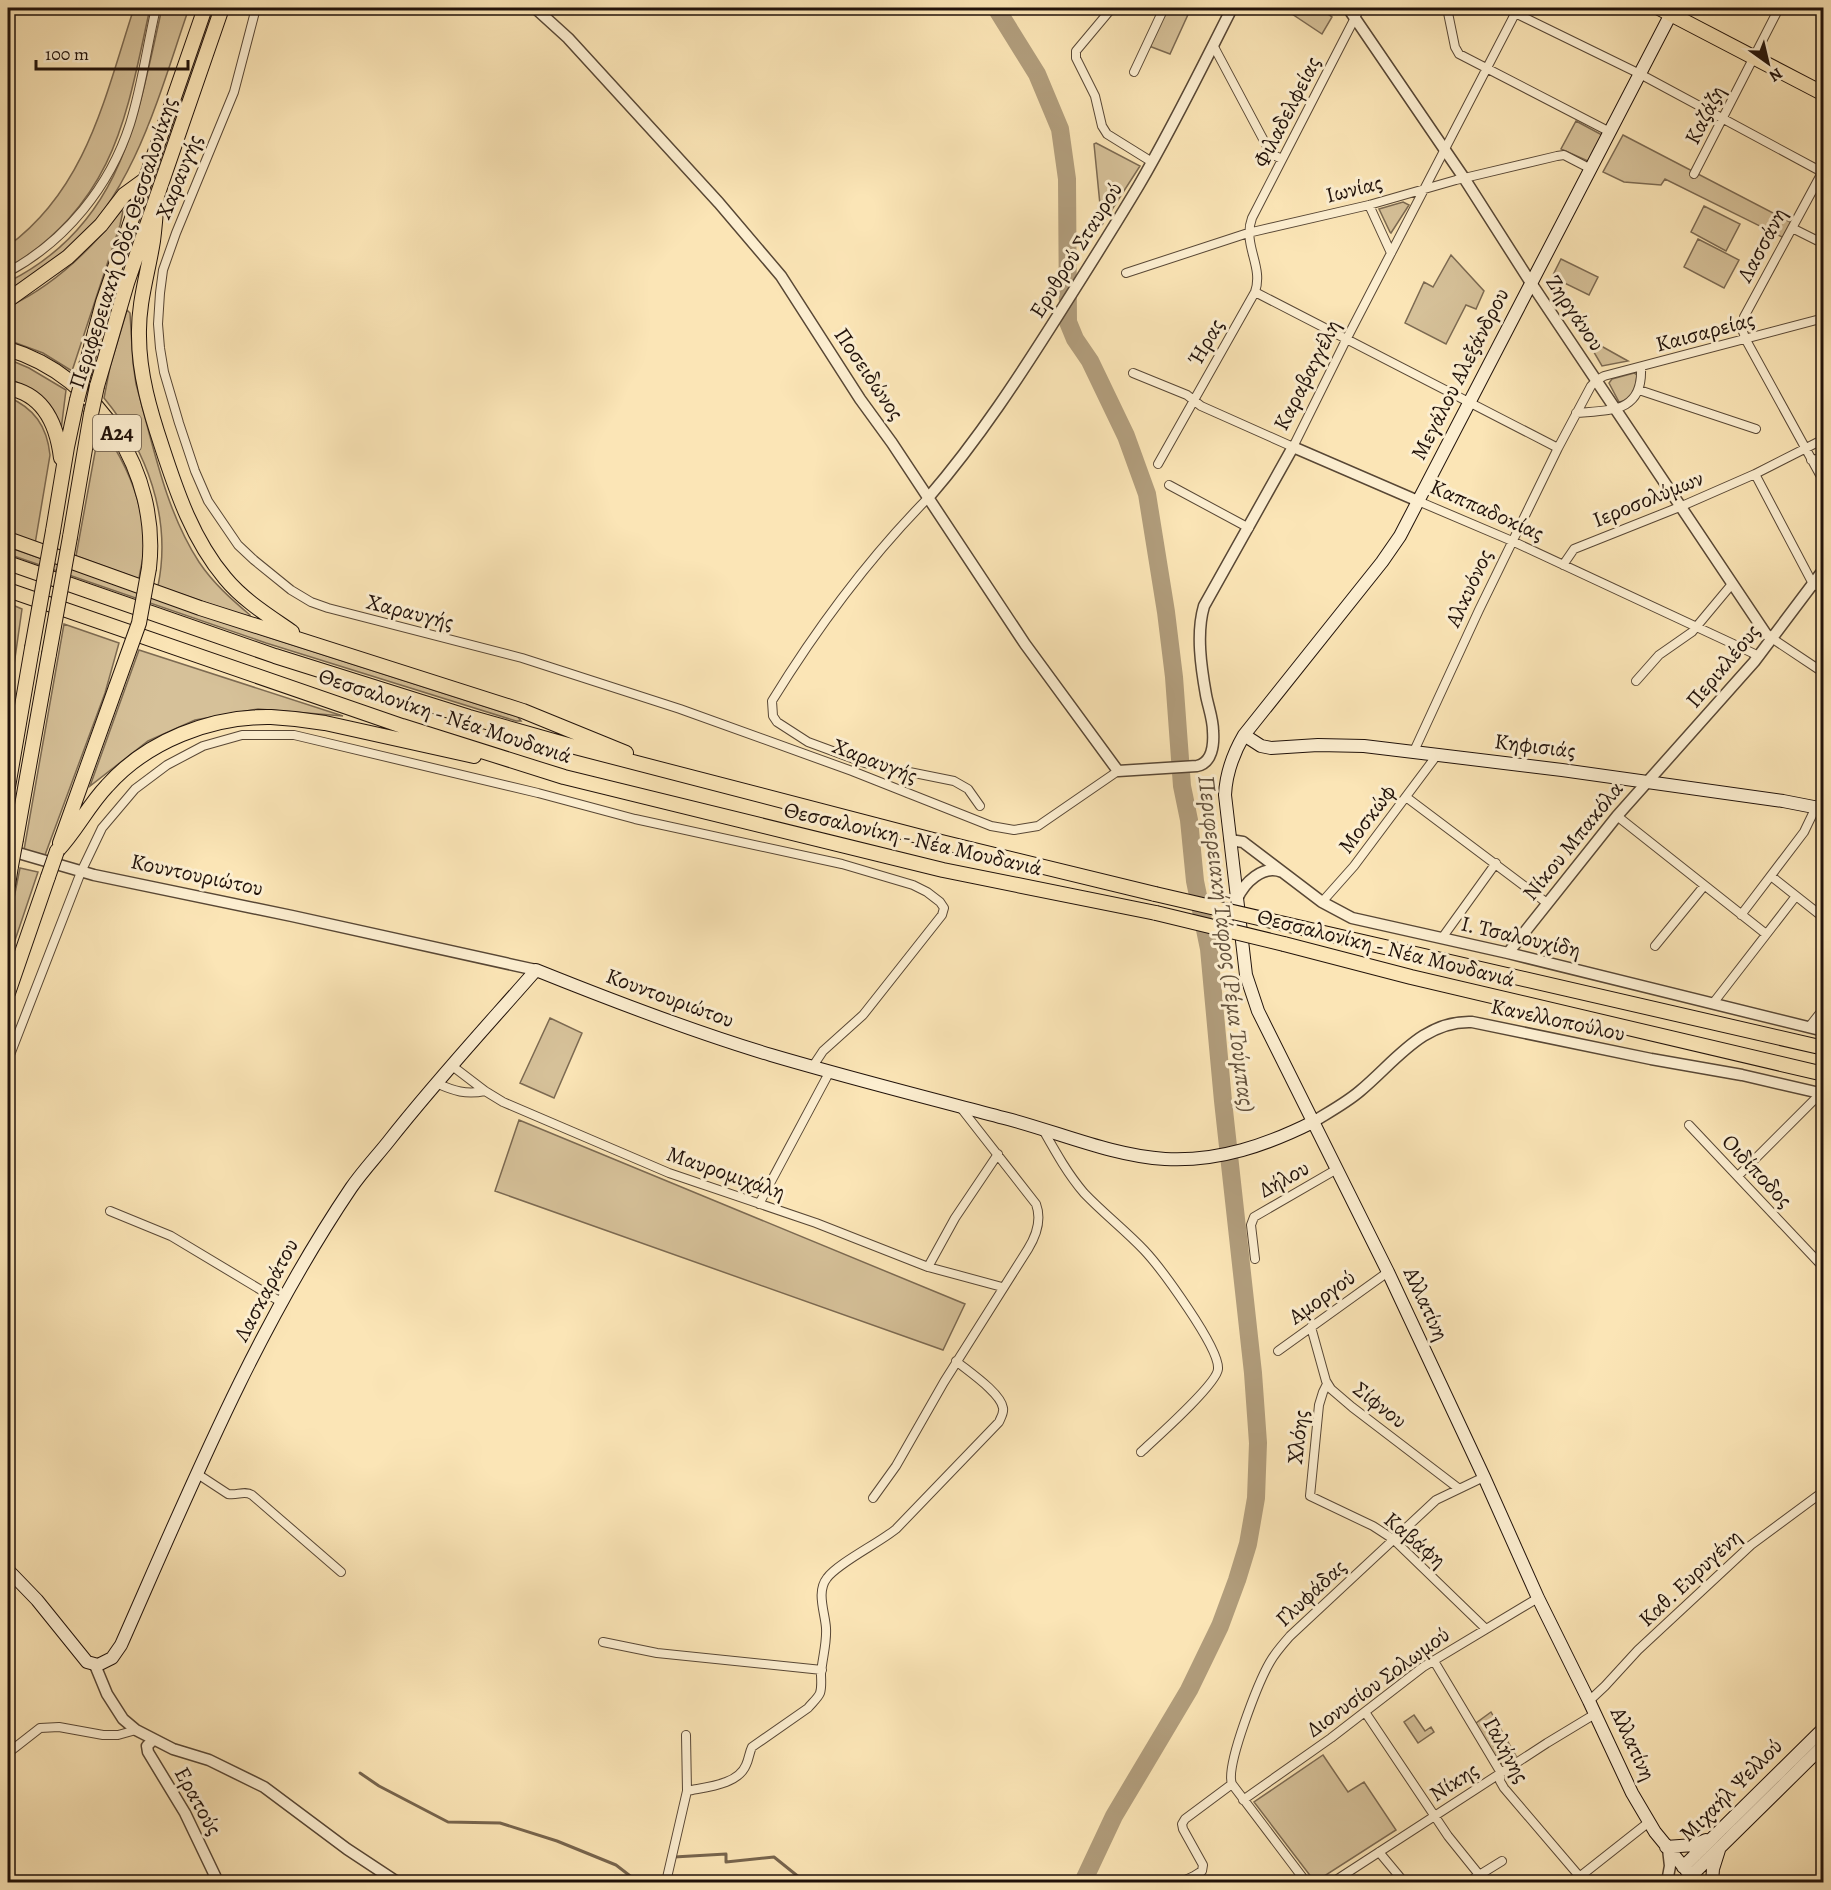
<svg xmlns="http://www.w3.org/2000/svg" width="1831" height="1890" font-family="Alegreya,serif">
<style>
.green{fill:#d6c199;stroke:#7c6a52;stroke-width:1.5}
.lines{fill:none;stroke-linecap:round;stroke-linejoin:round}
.stream{stroke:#77654e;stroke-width:3}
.river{stroke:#b19d7c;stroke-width:18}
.minor-casing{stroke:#584735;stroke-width:10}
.tertiary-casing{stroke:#584735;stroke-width:13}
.secondary-casing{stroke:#21120a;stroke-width:14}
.primary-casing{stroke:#21120a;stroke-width:16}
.trunk-casing{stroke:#21120a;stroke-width:16}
.minor{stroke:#fceed0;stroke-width:8}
.tertiary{stroke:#fceed0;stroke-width:10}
.secondary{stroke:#fceed0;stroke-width:12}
.primary{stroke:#fbe5b6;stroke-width:14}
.trunk{stroke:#fbe5b6;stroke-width:14}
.trunk-bridge-casing{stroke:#21120a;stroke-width:16;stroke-linecap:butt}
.trunk-bridge{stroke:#fbe5b6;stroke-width:14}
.labels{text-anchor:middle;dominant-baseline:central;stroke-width:6;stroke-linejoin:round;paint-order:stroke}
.shield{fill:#fceed0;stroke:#635445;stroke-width:1.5}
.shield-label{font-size:21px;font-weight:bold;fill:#21120a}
.street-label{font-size:22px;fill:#21120a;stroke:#fceed0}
.water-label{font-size:24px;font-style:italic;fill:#62513d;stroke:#fceed0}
</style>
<rect width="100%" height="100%" fill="#fbe5b6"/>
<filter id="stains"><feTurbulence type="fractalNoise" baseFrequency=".00333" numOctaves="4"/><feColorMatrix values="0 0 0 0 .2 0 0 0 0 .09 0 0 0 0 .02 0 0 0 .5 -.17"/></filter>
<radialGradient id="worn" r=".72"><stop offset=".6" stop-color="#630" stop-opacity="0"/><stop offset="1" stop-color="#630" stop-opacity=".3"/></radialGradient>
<path class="green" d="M134 8H150C125 123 115 200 8 269V246C87 188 105 96 134 8Z
M162 8H189C161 88 135 193 68 250 49 266 27 279 8 292V282C122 225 137 119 162 8Z
M1167 8H1191L1170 54 1149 46Z
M1291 8H1319L1332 17 1322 34 1289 12Z
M1576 121 1604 136 1590 162 1561 149Z
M1623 135 1794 224 1786 239 1665 179 1661 185 1624 182 1603 172Z
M1096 143 1140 166 1102 225 1094 144Z
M1403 202 1409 205 1391 233 1390 232 1379 209Z
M1704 206 1740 224 1726 251 1691 232Z
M121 211H123L120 225 72 371 43 353 8 340V307C53 286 90 251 121 211Z
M1698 239 1739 260 1724 288 1684 267Z
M1451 255 1484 291 1476 309 1466 305 1446 344 1405 323 1424 282 1433 287Z
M1561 259 1598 277 1589 295 1552 277Z
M127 310 130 313 133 363 136 384C153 444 165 510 199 562 213 583 231 599 250 615V618L158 586C172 518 147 450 104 398L110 367Z
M1585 337 1628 361 1602 366Z
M8 359 29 368 66 390 61 430C46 409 35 386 8 379Z
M1634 373 1637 375C1636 387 1633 401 1619 402L1609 383 1612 379Z
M8 397C34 408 47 426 50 455L35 544 8 533Z
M100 425C126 462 146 505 144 551 143 560 140 570 139 579L76 556Z
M8 547 274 639 518 717 521 721H516L266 643 8 554Z
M8 603 22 609 8 707Z
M64 624 119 643 105 693 45 855 24 850Z
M139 650 343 716 258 709 195 720 148 741 90 786Z
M20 868 38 872 8 961V928Z
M550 1018 582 1033 554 1098 520 1083Z
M519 1120 965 1304 943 1350 495 1191Z
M1491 1712 1516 1756 1500 1765 1472 1726Z
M1414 1715 1425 1731 1431 1727 1434 1732 1418 1743 1404 1722Z
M1323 1755 1348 1792 1364 1782 1396 1830 1315 1882 1254 1802Z"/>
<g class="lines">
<path class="stream" d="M360 1773 379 1786 448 1822 500 1823 557 1841 616 1865 638 1882
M674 1857 726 1854V1862L774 1857 805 1882"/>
<path class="river" d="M996 8 1037 74 1060 129 1067 179 1068 322 1075 339 1090 361 1126 436 1147 494 1166 612 1174 677 1182 786 1189 820 1195 881 1209 949 1223 1101 1253 1373 1258 1443 1256 1498 1248 1544 1237 1580 1220 1626 1189 1690 1114 1816 1083 1882"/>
<g class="minor-casing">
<path id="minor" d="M256 8 234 92 176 233 163 270 160 293 158 324 160 348 164 372 179 423 195 471 208 501 238 545 254 560 291 590 311 602 328 608 522 658 680 709 852 771 991 826 1014 830 1038 826 1118 771
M1112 8 1076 51V58L1095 96 1102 126 1107 134 1152 162
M1447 8 1455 47 1459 54 1610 132
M1515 13 1640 74 1822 172
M1213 45 1271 154 1282 159
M1134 72 1164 8
M1824 169 1744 317 1742 329 1746 340 1824 482
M1694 174 1779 8
M1369 205 1391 253
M1792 228 1824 244
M8 272C66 241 110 186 130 124 142 86 147 46 156 8
M1126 273 1248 233 1369 205 1456 180 1557 156 1564 155 1591 169
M1255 292 1558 448
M1133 373 1187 395 1201 406 1293 447 1346 340 1518 8
M1639 390 1756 429
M1576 413C1610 410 1643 413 1641 368
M1811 460 1824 458
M1158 464 1255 292C1264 266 1242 245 1252 218L1360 8
M1755 474 1813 584 1824 590
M1169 485 1249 528
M928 498C868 559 817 628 772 701L773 716 777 722 808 742 865 763 954 781 968 789 980 806
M1418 501 1512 541 1759 656
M1563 565 1574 549 1682 506 1755 474 1824 439
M1773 639 1824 673
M1636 681 1659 655 1692 632 1732 584
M1414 751 1479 610 1558 448 1591 386 1597 380 1604 376 1824 318
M1406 797 1547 903
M1617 816 1766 934
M1771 876 1824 918
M1322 902 1354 866 1437 755
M1741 915 1804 832 1816 807
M1442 938 1496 863
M1655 946 1704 886
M1714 1002 1796 896
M1809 1027 1824 1008
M8 1060 81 872 102 828 135 789 167 765 203 746 242 735H294L538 793 635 819 842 864 913 885 927 892 940 902 944 908 942 915 863 1015 823 1051 813 1066
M451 1065 485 1091 503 1102 669 1173 816 1223 928 1267 1002 1287
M436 1083C454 1091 466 1095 485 1091
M1689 1125 1824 1268
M1042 1128C1055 1151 1067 1173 1084 1193 1103 1213 1125 1230 1144 1250 1160 1267 1220 1348 1218 1369 1217 1384 1155 1439 1141 1452
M1738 1176 1821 1093
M759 1204 830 1071
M110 1211 171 1236 281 1302
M1255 1259 1251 1225 1254 1217 1337 1169
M928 1267 955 1218 998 1154
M1311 1327 1326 1381 1331 1389 1352 1407 1458 1488
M1278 1351 1388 1272
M1327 1384 1323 1392 1319 1405 1310 1496 1373 1526 1393 1539 1486 1629
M196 1473 228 1494C237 1496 244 1490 252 1495L341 1572
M873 1498 896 1466 944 1382 1028 1249C1036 1236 1042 1220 1036 1204L961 1108
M603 1642 657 1653 822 1670
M1434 1661 1501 1773 1500 1781 1504 1788 1580 1877
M1589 1701 1605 1686 1638 1650 1751 1545 1824 1491
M1365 1712 1448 1836 1485 1882
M8 1753 40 1728 59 1727 103 1735H118L136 1730
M1232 1784C1225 1766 1259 1681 1270 1662 1275 1653 1283 1644 1290 1636L1436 1500 1484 1477
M687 1791C705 1787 738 1785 746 1765 749 1759 749 1753 752 1747L808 1708C812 1703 818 1698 820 1693 822 1687 821 1680 821 1674 822 1659 827 1644 826 1628 825 1612 816 1592 827 1578 838 1563 879 1543 896 1529L999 1422C1001 1417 1004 1413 1003 1408 1001 1393 968 1371 956 1361
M1243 1800 1331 1738 1423 1667 1538 1598
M1379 1852 1404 1882
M666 1882 687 1791 686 1735
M1181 1882 1194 1876
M1199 1882 1194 1876 1202 1871 1203 1865 1183 1829 1182 1824 1185 1819 1232 1784 1306 1882
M1333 1882 1547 1743 1595 1714
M1468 1882 1502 1861
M1573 1882 1649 1822"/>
</g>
<g class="tertiary-casing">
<path id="tertiary" d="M535 8 568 38 719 203 781 276 860 399 892 443 1025 644 1118 771 1197 766C1212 763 1214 745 1213 731 1213 719 1208 706 1206 695 1201 667 1196 633 1204 606L1293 447 1418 501
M1348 8 1464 178 1531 283 1766 634 1773 639
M928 498C979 439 1021 374 1062 309 1088 268 1114 227 1139 185 1173 127 1202 67 1232 8
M1230 840 1243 842 1322 902 1352 918 1508 953 1824 1031
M8 850 94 875 292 916 536 970
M1237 899C1244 883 1263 864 1282 872
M1508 953 1617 816 1754 662 1824 569
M1313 1122C1329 1112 1346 1103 1360 1091 1395 1062 1423 1020 1472 1022L1651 1059 1742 1075 1824 1094
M95 1665 107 1694 123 1719 136 1730 173 1749 209 1760 264 1787 347 1849 397 1882
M153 1740 147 1746 148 1752 185 1813 218 1882
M1667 1882 1670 1866 1668 1849"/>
</g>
<g class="secondary-casing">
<path id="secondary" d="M1674 8 1400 536 1382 562 1244 735C1233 754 1226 773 1225 795L1246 975 1258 1011 1388 1272 1484 1477 1538 1598 1589 1701 1632 1793 1655 1832 1696 1882
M1244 735 1261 746 1271 748 1318 745 1364 746 1562 770 1783 801 1824 809
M8 1570 37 1600 87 1662 98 1665 112 1658 121 1645C190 1489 255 1330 351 1188 362 1172 376 1157 388 1142 435 1082 486 1027 536 970 613 1001 691 1031 771 1055 849 1078 928 1098 1008 1119 1058 1132 1113 1156 1165 1159 1218 1162 1267 1145 1313 1122
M1666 1847 1694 1845 1706 1840
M1683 1867 1824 1728
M1691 1876 1824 1745
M1712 1882 1713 1869 1719 1850"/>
</g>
<g class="primary-casing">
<path id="primary" d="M1659 8 1824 94"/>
</g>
<g class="trunk-casing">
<path id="trunk" d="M157 196C156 211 155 226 153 241 148 273 138 303 139 336 139 374 150 411 162 447 177 493 193 540 225 578 243 600 269 616 292 632
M8 300 68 257 101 225 124 195 146 179
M8 349C99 376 160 474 149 568
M84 373 103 302 205 8
M97 386 127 283 222 8
M8 388C44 394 57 425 61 458
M53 531 67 447 77 400
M70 537 91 414
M8 539 200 608 523 711 626 753
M8 563 275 656 469 717 575 747 933 840 1155 894
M8 590 402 726 564 777 943 870 1156 913
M8 787 32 648
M16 839 49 654
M60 843 116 687
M57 851C76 831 88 806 107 786 147 741 211 716 271 717 289 718 307 720 325 723L474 756
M8 885 11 866
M1289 925 1824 1048
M1284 944 1411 977 1824 1074
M8 993 48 877"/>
</g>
<use href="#minor" class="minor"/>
<use href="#tertiary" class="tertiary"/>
<use href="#secondary" class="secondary"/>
<use href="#primary" class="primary"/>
<use href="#trunk" class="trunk"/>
<g class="trunk-bridge-casing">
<path id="trunk-bridge" d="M77 400 84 373
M91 414 97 386
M32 648 53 531
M49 654 70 537
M116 687 139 623 149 568
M11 866 16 839
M48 877 57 851
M1155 894 1289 925
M1156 913 1284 944"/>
</g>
<use href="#trunk-bridge" class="trunk-bridge"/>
</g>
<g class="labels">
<rect class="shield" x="93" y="415" width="48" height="36" rx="4.5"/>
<g class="shield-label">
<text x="117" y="433">Α24</text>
</g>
<g class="street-label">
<text transform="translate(1287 112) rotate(-63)">Φιλαδελφείας</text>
<text transform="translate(1705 115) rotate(-63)">Καζάζη</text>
<text transform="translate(179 177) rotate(-68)">Χαραυγής</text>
<text transform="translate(1354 189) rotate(-14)">Ιωνίας</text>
<text transform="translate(123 243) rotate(-72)">Περιφερειακή Οδός Θεσσαλονίκης</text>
<text transform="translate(1762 245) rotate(-62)">Λασσάνη</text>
<text transform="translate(1076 250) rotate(-58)">Ερυθρού Σταυρού</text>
<text transform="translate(1575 313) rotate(56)">Ζηργάνου</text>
<text transform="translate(1705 332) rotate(-15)">Καισαρείας</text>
<text transform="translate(1206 342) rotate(-60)">Ήρας</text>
<text transform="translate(869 374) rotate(56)">Ποσειδώνος</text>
<text transform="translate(1460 374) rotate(-63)">Μεγάλου Αλεξάνδρου</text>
<text transform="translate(1307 375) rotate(-63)">Καραβαγγέλη</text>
<text transform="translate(1648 499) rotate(-22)">Ιεροσολύμων</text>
<text transform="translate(1487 510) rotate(24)">Καππαδοκίας</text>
<text transform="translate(1469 588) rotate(-65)">Αλκυόνος</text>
<text transform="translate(410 612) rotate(14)">Χαραυγής</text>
<text transform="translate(1723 666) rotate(-50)">Περικλέους</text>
<text transform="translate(445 716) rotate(18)">Θεσσαλονίκη - Νέα Μουδανιά</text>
<text transform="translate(1535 746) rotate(7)">Κηφισιάς</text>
<text transform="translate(875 761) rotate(21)">Χαραυγής</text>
<text transform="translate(1367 819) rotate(-53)">Μοσκώφ</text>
<text transform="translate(913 839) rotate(13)">Θεσσαλονίκη - Νέα Μουδανιά</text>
<text transform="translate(1573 841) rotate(-51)">Νίκου Μπακόλα</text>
<text transform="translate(197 875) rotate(12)">Κουντουριώτου</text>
<text transform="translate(1521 937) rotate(13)">Ι. Τσαλουχίδη</text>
<text transform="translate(1386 948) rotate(14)">Θεσσαλονίκη - Νέα Μουδανιά</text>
<text transform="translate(670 998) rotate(20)">Κουντουριώτου</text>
<text transform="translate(1558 1020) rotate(12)">Κανελλοπούλου</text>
<text transform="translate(1757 1171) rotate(47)">Οιδίποδος</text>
<text transform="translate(726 1173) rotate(19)">Μαυρομιχάλη</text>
<text transform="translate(1284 1179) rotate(-29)">Δήλου</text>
<text transform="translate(266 1290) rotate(-62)">Λασκαράτου</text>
<text transform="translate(1322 1297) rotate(-36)">Αμοργού</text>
<text transform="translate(1426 1304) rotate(65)">Αλλατίνη</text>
<text transform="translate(1380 1405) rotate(38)">Σίφνου</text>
<text transform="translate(1298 1437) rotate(-83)">Χλόης</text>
<text transform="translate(1415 1540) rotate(40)">Καβάφη</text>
<text transform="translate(1690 1578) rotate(-43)">Καθ. Ευρυγένη</text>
<text transform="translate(1311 1593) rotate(-43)">Γλυφάδας</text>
<text transform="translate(1378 1682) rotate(-36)">Διονυσίου Σολωμού</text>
<text transform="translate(1633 1744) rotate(65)">Αλλατίνη</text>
<text transform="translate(1506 1750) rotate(61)">Γαλήνης</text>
<text transform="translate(1454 1782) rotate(-33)">Νίκης</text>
<text transform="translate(1731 1790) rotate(-45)">Μιχαήλ Ψελλού</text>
<text transform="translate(198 1801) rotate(61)">Ερατούς</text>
</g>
<g class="water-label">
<text transform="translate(1227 944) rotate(83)">Περιφερειακή Τάφρος (Ρέμα Τούμπας)</text>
</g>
</g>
<rect width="1831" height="1890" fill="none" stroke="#fbe5b6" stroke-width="30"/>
<rect x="9" y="9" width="1813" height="1872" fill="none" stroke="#21120a" stroke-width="3"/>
<rect x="15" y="15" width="1801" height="1860" fill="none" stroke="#21120a" stroke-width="1.5"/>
<g transform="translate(1768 63) rotate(146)" stroke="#fceed0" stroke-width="4.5" paint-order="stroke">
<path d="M0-4.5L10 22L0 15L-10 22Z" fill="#21120a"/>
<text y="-9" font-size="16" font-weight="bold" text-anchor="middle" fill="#21120a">N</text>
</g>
<path d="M36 60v9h152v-9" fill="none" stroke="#21120a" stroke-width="3"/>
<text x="45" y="60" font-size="18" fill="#21120a" stroke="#fceed0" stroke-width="4.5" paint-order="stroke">100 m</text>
<rect width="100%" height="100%" filter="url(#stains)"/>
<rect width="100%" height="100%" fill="url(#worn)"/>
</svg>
